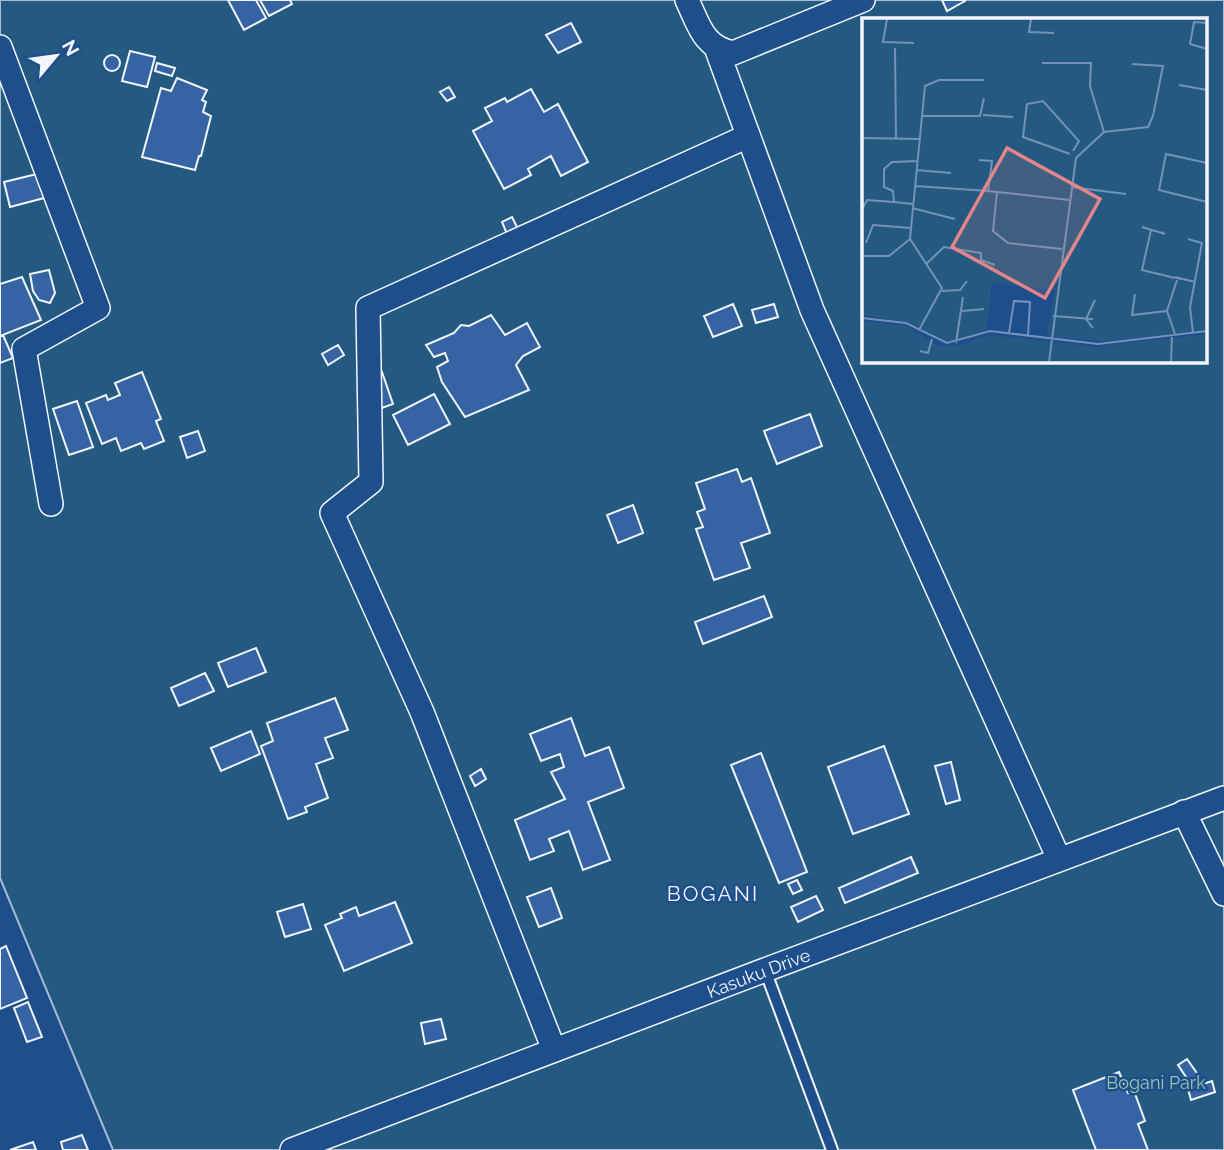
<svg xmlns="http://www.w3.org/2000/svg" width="1224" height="1150" font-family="Raleway,sans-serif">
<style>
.green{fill:#245a82;stroke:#a8bbd7;stroke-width:2;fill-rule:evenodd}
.building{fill:#3563a3;stroke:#f2f6ff;stroke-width:2}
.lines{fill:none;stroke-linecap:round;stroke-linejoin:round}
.service-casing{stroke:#f2f6ff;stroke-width:14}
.minor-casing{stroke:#f2f6ff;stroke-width:26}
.service{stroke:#1f4e8c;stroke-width:10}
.minor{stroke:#1f4e8c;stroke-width:23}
.labels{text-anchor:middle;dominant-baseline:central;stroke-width:5;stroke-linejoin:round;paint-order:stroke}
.street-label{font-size:18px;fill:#f2f6ff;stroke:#1f4e8c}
.park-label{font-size:18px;fill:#97c8a6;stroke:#1f4e8c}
.quarter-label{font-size:21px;letter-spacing:2px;fill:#f2f6ff;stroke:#1f4e8c}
.inset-road{fill:none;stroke:#7391ba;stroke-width:2}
.view{fill:#e38589;fill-opacity:0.15;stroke:#e38589;stroke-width:3.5}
.inset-edge{fill:none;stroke:#f2f6ff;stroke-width:3.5}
</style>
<rect width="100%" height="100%" fill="#1f4e8c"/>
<path class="green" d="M0 0H1224V1150H113L0 878ZM864 19H1205V360H864Z"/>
<path class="building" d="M228 0H256L266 18 244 30Z
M260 0H290L292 4 269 16Z
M942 0H965V1L947 11Z
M571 23 581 42 558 53 546 35Z
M130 51 155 57 147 87 122 81Z
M104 63a8 8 0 1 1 16 0a8 8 0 1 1-16 0Z
M157 63 175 68 172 76 155 71Z
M177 78 207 90 202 100 206 102 203 112 211 116 201 156H199L195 170 142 157 161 88 171 91Z
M449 87 455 97 447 101 440 92Z
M531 89 544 112 558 104 588 162 561 176 551 156 528 169 531 175 504 189 473 131 492 121 485 108 505 98 507 102Z
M41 173 48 197 10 207 4 182Z
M512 217 518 229 507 234 502 222Z
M49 270 55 293 50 303 39 300 33 291 30 274Z
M22 277 41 320 0 336V284Z
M733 304 742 326 713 337 704 316Z
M774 304 778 317 756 323 752 310Z
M491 315 505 335 527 323 540 347 523 356 516 365 529 390 465 417 442 382 437 367 448 361 445 353 434 357 426 345 454 333 461 325 469 326Z
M3 335 13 358 0 363V336Z
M338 345 344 355 328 365 322 354Z
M142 372 161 419 156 421 164 441 144 449 141 443 121 451 116 438 102 444 86 403 106 395 108 400 120 395 115 383Z
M382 372 393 404 382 408 371 376Z
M434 394 450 424 408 445 393 415Z
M77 401 93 447 69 455 53 409Z
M810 414 822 446 777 464 764 431Z
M198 431 205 451 187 458 180 437Z
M737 469 742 482 751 478 770 533 741 543 750 568 714 580 696 529 703 527 697 512 705 509 696 483Z
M633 505 643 533 618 543 607 515Z
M764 596 772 617 703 644 695 622Z
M256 648 266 672 228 687 218 663Z
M205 673 214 691 179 706 171 688Z
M335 698 348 730 325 738 333 758 316 764 328 798 305 807 307 812 288 819 261 746 273 741 267 723Z
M571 718 585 756 609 747 624 788 588 802 610 860 583 870 569 831 549 839 554 851 530 860 515 820 565 799 551 772 564 767 560 754 541 761 530 734Z
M251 731 260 754 221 771 211 748Z
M884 746 909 814 853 834 828 767Z
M761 753 807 872 779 883 731 765Z
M951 762 960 800 946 804 935 766Z
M481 769 486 779 475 786 470 776Z
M911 857 918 873 845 903 839 888Z
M797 880 802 890 793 894 788 884Z
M551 888 562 918 539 927 527 897Z
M816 896 823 910 798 922 791 907Z
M395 902 412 943 344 971 325 925 342 918 340 914 356 907 359 916Z
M303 904 311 929 285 937 277 912Z
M6 946 27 998 0 1009V949Z
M28 1002 42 1037 27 1042 14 1008Z
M441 1019 446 1039 425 1044 421 1023Z
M1187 1059 1199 1076 1190 1083 1178 1065Z
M1119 1072 1128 1093 1134 1091 1145 1121 1138 1124 1148 1150H1096L1073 1090Z
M1212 1081 1215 1092 1191 1100 1188 1089Z
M82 1135 88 1150H63L61 1142Z
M33 1142 36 1150H10Z"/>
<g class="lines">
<g class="service-casing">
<path id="service" d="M765 970 832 1150"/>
</g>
<g class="minor-casing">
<g id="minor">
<path d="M687 0C699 25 703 47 733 53L863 0"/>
<path d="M0 47 98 308 24 349 51 504"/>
<path d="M717 50 812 310 1059 859"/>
<path d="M1184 812 1224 894"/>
<path d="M554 1050 422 712 332 513 371 482 368 308 748 136"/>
<path id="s1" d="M292 1150 765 970 1224 798"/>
</g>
</g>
<use href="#service" class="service"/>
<use href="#minor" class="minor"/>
</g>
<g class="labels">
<g class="street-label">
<text stroke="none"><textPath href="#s1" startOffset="499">Kasuku Drive</textPath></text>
</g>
<g class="park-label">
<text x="1156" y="1082">Bogani Park</text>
</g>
<g class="quarter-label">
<text x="713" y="893">BOGANI</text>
</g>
</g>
<g transform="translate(862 18)">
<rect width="345" height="345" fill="#1f4e8c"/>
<path d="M0 1H345V312L240 323 185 318 193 272 130 265 125 311 99 321 83 323 48 304 0 297ZM0 303 43 308 77 328 101 327 126 317 235 329 345 316V344H0Z" fill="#245a82"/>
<path class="inset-road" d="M25 1 21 24 52 25M169 1 167 14 192 15M345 5 332 4 328 26 345 31M33 30 34 121M180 45H229L228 68 242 114M317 67 345 72M121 97 151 99M60 98H118L122 80M0 120 57 121M208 136 161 119 165 86 181 83 217 123 211 133M345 145 304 136 297 172 345 184M54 152 89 155M53 168 126 173 130 143 117 142M209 169 264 176M126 173 207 182M135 174 131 213 146 225 200 231M51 186 32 184 31 173 22 169V151L30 144 55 143M50 190 93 201M0 192 5 182 32 184M280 209 303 216 299 214M289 212 280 252 313 260M326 221 340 225 328 289 331 315M4 225 11 207 49 210M0 238H27L48 221M64 246 82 229 119 235V242L133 247M318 261 313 259 333 264M80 273 98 272 105 263M273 276 270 297 305 293M100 293 122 291M191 298 231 301M0 300 44 305 85 325 128 313 236 326 345 313M231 310 224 301 233 282M57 312 80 270 48 221 63 68 77 62H122M147 315 152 283 168 284 166 318M313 316 305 293 315 262M94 325 101 279M58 333 66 335 70 321M187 344 214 140 242 114 286 109 291 98 301 48 270 46M309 344 310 317"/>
<path class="view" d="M145 130 238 181 183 280 90 229Z"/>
<rect width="345" height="345" class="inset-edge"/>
</g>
<g transform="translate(56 56) rotate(61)" stroke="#1f4e8c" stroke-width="5" paint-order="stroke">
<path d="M0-5L12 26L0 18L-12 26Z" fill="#f2f6ff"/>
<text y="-10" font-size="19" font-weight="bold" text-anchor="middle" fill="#f2f6ff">N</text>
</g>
</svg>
